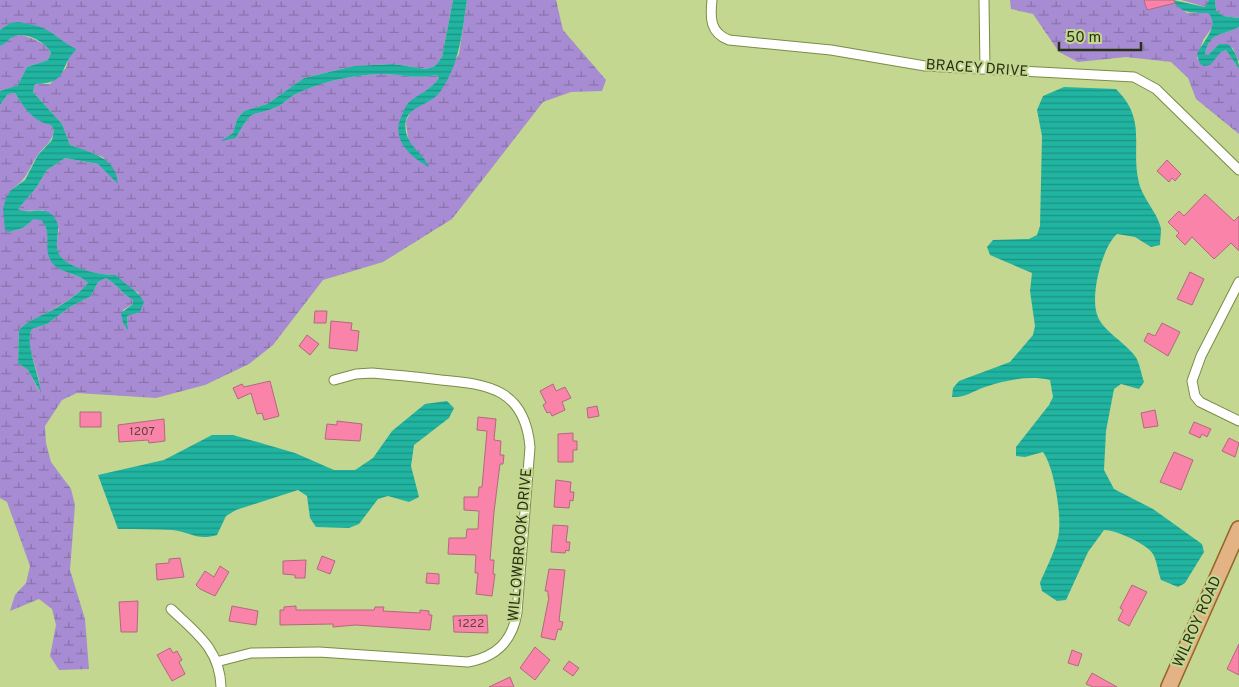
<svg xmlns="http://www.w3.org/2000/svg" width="1239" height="687" font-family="Overpass,sans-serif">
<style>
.wetland{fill:url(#wetland-marsh)}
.water{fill:url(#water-rules)}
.building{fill:#fa83a9;stroke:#b1697e}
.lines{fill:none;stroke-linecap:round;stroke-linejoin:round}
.minor-casing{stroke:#7a8c47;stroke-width:11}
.primary-casing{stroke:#966528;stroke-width:18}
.minor{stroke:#fff;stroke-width:9}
.primary{stroke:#e3b385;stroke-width:15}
.labels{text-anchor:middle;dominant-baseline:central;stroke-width:4.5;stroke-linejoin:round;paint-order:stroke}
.number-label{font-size:12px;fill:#5d4639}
.street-label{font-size:15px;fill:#293114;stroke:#c3d790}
</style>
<defs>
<pattern id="wetland-marsh" width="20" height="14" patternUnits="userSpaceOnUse" patternTransform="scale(1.25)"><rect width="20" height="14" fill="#a78cd3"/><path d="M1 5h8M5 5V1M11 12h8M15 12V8" fill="none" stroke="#8873aa"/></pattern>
<pattern id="water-rules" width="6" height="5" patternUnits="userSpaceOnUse" patternTransform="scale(1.25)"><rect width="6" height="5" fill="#20b4a1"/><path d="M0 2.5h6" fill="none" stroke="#1c9382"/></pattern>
</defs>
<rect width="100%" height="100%" fill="#c3d790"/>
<path class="wetland" d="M0 0H453L442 57 435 66 426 69 393 64 354 66 304 78 267 104 244 111 237 119 233 133 236 138C254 105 250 119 279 106 284 103 289 98 294 95 319 82 352 75 379 74 400 73 413 80 436 75L439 78 434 85 407 104 401 139 426 158 414 149 408 139 406 121 412 109 433 98 459 54 467 0H556L563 30 606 80 602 91 571 92 543 102 452 219 383 262 323 280 273 345 249 364 205 385 156 398 77 393 62 400 45 426 46 443 51 462 71 489 75 505 70 570 85 619 89 669 59 670 50 656 56 625 52 609 39 599 10 611 15 595 26 583 30 566 7 502 0 498V105L8 94 15 93C23 107 35 122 51 125L54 130C52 143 44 146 37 156 27 172 28 178 11 190L9 232 23 228 34 219H41C54 234 42 251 56 266 64 274 80 274 88 283 77 296 58 307 43 315 33 320 26 322 19 330L18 363 28 370 40 392C42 375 23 346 32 329L47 324 70 307 91 296 98 282 106 278C117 284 122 294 133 300V304L123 310 128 329 127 316 130 313 139 293 125 285 116 275C100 275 61 269 57 249 56 243 58 235 59 229L43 210 22 211 18 209 36 188 47 170 65 158 98 164 118 183 103 157 70 145 62 124 33 92 35 84H50L66 68 69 56 77 49 65 45 56 36 10 23 0 30Z
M1010 0H1173L1187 13H1209L1213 18 1214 25 1203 40 1197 59 1226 50 1239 69V134L1196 99 1188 78 1171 62 1126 57 1078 62 1059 52 1033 14 1011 9Z
M1181 0H1209L1206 7Z
M1215 0H1239V18L1223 16 1216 10Z
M1239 27V62L1233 48 1219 44 1208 55H1205C1209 31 1223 36 1239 27Z
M22 35C33 39 46 42 51 53L48 60 27 67 18 85 0 91V46L14 36Z"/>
<path class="water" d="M453 0H467C462 32 460 64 440 92 428 108 401 105 406 132 409 147 424 154 429 167 411 157 391 140 401 117 403 113 405 107 408 103 418 94 431 90 439 78L436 75C413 80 400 73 379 74 352 75 319 82 294 95 289 98 284 103 279 106 250 119 254 105 236 138L221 141 233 133 237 119 244 111 267 104 304 78 354 66 393 64 426 69 435 66 442 57Z
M1173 0 1205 7 1209 0H1215L1216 10 1223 16 1239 18V27C1223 36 1209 31 1205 55H1208L1219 44H1228C1235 50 1239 60 1239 69L1226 50 1221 52 1210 65 1204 66 1200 64 1197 54C1203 41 1221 25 1208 13 1195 13 1180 14 1173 0Z
M19 22C27 24 36 25 43 28 56 34 64 44 77 49 57 67 71 83 35 84L33 92 62 124 70 145C92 153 116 157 118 184L98 164 65 158 47 170 36 188 18 209C28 215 42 206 51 214 63 224 56 235 57 247 58 268 100 275 116 275 125 285 138 290 144 302L140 312 127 316 128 330 123 323 121 313 133 304V300C122 294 117 284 106 278L98 282 91 296 70 307 47 324 32 329C24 344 40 376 41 393L28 370 18 363 19 330C26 322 33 320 42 315 58 308 77 296 88 283 79 273 62 274 53 264 41 250 54 233 41 220L34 219 23 228 9 232 5 230 3 209 6 198 11 190 25 180 38 155 52 140 54 130 51 125C34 122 24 108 15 93L8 94 0 105V91L18 85 27 67 48 60 51 53C46 42 25 31 13 37 8 39 6 44 0 46V30L10 23Z
M1064 87 1116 89C1148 121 1130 146 1139 183 1143 199 1159 215 1161 229 1161 234 1160 240 1160 245L1151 247 1135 237 1117 234C1102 247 1089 298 1098 317 1103 330 1126 344 1135 356 1140 363 1141 374 1144 382L1139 389 1121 384 1114 389 1106 431 1104 470 1114 489 1153 509 1202 544 1204 552 1185 583 1178 587 1161 580C1158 572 1157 561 1153 554 1147 544 1116 530 1104 530L1088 552 1066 600 1057 601 1042 591 1040 583C1046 568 1058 546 1059 531 1061 512 1054 467 1043 452L1025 457 1016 456V447L1049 405 1053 397 1050 380C1029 375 1005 380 985 387 973 391 965 398 952 397L953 388 959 381 1010 362 1033 335 1035 326 1030 291 1032 273 990 255 987 247 993 240 1029 239 1037 235 1040 226 1042 136 1037 110 1043 96Z
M447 401 454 408 449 418 414 445 411 466 419 497 409 502 388 496 378 499 359 524 349 528 316 527 310 518 307 496 298 490 236 510 226 516 217 535C197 541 191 532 172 530 154 529 136 529 118 529L98 475 164 460 212 435H233L295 453 334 470H355L373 458 392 431 425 404Z"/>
<path class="building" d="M1144 0H1174L1175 3 1147 10Z
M1167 160 1181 174 1175 181 1172 178 1169 182 1157 171Z
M1205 194 1234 221 1239 216V251L1231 243 1214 259 1192 237 1185 245 1176 236 1179 233 1168 222 1179 211 1184 216Z
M1190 272 1204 279 1192 305 1177 299Z
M315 311H327L326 323H314Z
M331 321 352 323 351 330 359 331 357 351 329 348Z
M1162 323 1180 332 1168 356 1144 341 1148 333 1155 336Z
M307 335 319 344 310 355 299 346Z
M270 381 279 416 264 420 262 413 257 414 251 393 238 399 233 388 242 384 244 387Z
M553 384 556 391 565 387 571 398 562 402 565 410 552 416 550 412 547 413 543 405 546 403 540 391Z
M597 406 599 416 588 418 587 408Z
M1155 410 1158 426 1144 428 1141 413Z
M80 412H101V427H80Z
M478 417 496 419 494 440 501 441 500 455H504L503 464H500L494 512 490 560H494L493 574H495L492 596 476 594 478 573H475L476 555 448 554 449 538H466L467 529H478L479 511 464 510V497H478L479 487H482L487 431 477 430Z
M164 419 165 441 149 443 148 440 119 442 118 425Z
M337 421 362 424 360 441 325 439 327 424 337 425Z
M1194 422 1211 429 1207 437 1202 434 1200 438 1189 433Z
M573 433V441H577V450H573V462H558V434Z
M1229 438 1239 443 1235 457 1222 451Z
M1174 452 1193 460 1181 490 1160 482Z
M556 480 571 482 570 492H574L573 501 570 500 569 508 554 507Z
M553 525 568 526 566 542H570L569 551 566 550 565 553 551 552Z
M322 556 335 561 330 574 317 569Z
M180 558 184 577 157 580 156 564 169 563V559Z
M306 560 305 578H295V575L283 574V561Z
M220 566 229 572 215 596 200 589 196 585 205 571 214 577Z
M549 569 565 570 559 621 563 622 561 630 558 629 555 640 541 637 549 597H548V591H545Z
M427 573 439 574V584L426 583Z
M1132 585 1147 592 1129 626 1118 620 1123 610 1120 608Z
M138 601 137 632H121L119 602Z
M232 606 258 611 256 625 229 621Z
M296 606V610H374L375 607H384L383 611 420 613V610L429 611V615H432L430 630 355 625 333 627V624L280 625V610H284V607Z
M487 615 488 633 454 632 453 616Z
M1239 644V675L1227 669Z
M535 647 550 660 535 680 520 668Z
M170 648 173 653 177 651 182 660 179 662 185 674 172 681 157 655Z
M1072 650 1082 654 1078 666 1068 663Z
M569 661 579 668 573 676 563 669Z
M1092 673 1117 687H1093L1086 684Z
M510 677 514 687H489Z"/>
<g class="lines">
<g class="minor-casing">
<path id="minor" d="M712 0C710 18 710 33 729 40L831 50 925 66 1134 77 1156 89 1239 170
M984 0 985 69
M1239 282 1201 356 1192 381 1195 396 1200 402 1239 421
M171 609C196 633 220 649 221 687
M216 662 251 653 319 652 468 662C496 657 512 642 517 613L530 447C525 390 490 384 441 380 418 377 395 375 372 373L356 374 334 380"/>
</g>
<g class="primary-casing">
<path id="primary" d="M1169 687 1239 529"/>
</g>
<use href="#minor" class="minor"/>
<use href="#primary" class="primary"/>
</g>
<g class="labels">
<g class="number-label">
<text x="142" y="432">1207</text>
<text x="471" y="624">1222</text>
</g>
<g class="street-label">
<text transform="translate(977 69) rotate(4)">BRACEY DRIVE</text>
<text transform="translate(521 545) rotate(-85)">WILLOWBROOK DRIVE</text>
<text transform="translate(1198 622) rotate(-66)">WILROY ROAD</text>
</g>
</g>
<path d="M1059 42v8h82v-8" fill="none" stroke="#293114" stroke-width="2.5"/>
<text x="1066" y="42" font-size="15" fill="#293114" stroke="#c3d790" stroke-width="4" paint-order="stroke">50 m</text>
</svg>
